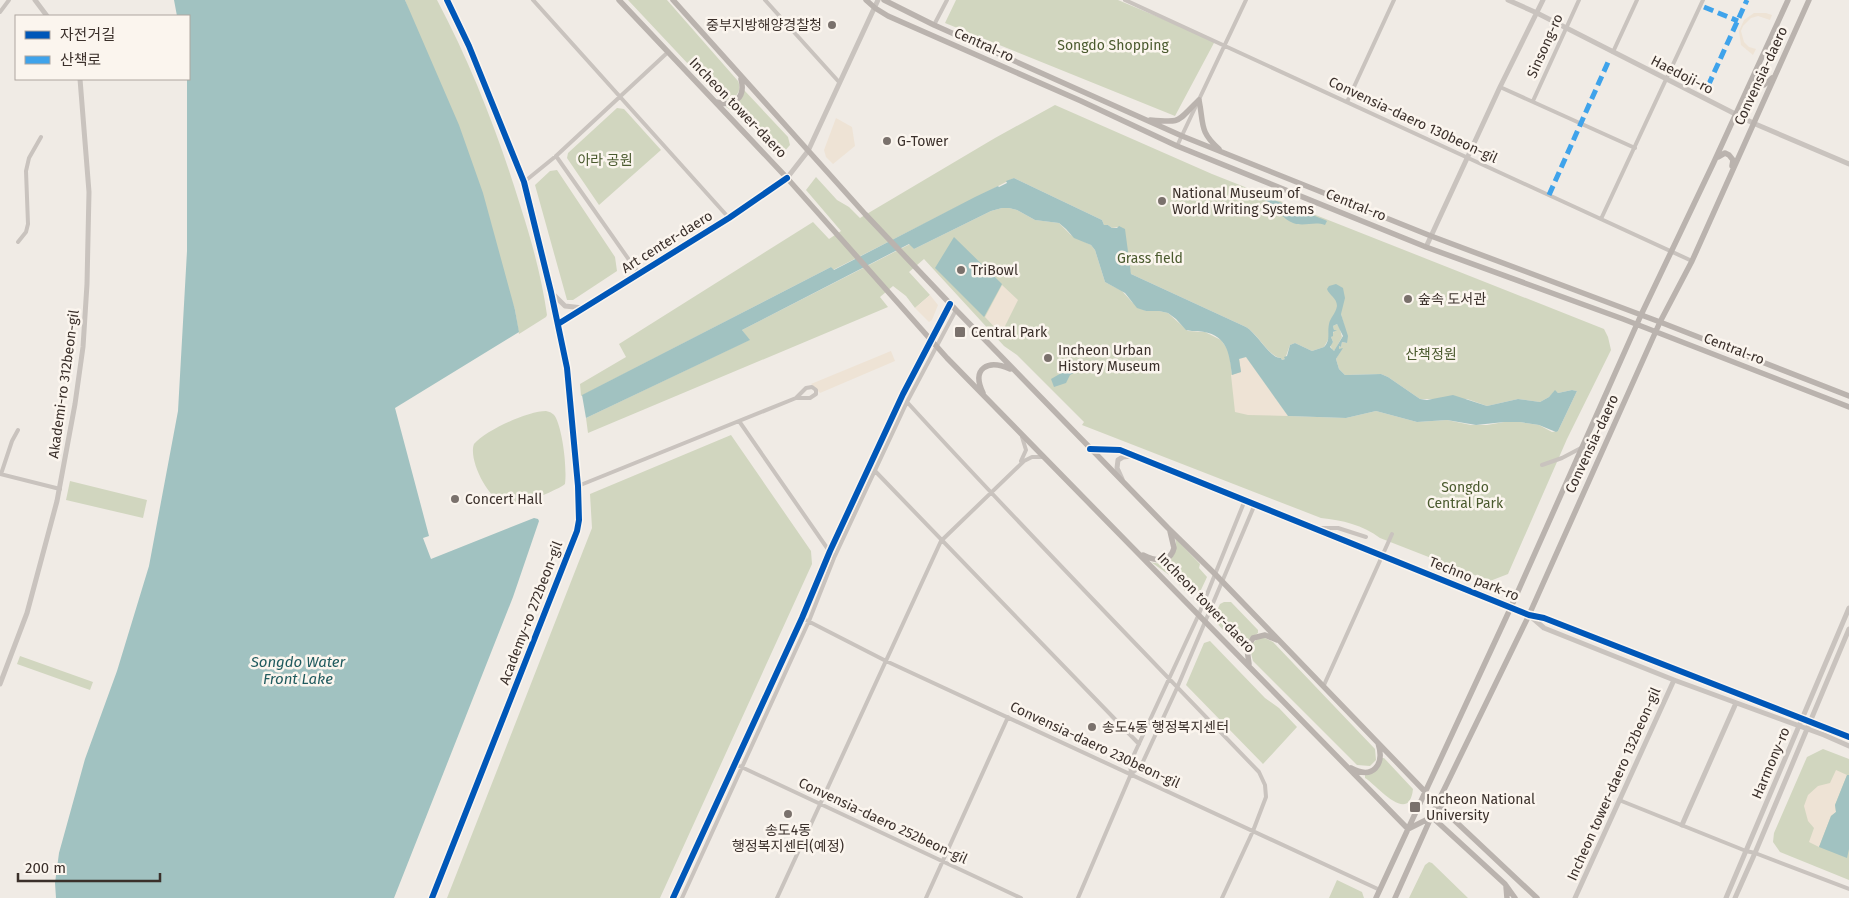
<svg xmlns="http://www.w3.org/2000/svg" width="1849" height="898" font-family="'Fira Sans','Noto Sans KR',sans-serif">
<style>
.green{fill:#d1d6bf}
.plaza{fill:#eee3d5}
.water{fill:#a1c2c1;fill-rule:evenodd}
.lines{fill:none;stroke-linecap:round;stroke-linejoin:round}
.minor{stroke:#c9c3be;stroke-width:4}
.tertiary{stroke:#c9c3be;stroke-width:5}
.secondary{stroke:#bab3ae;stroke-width:5.5}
.quiet{stroke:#3fa3eb;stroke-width:5;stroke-dasharray:10 5;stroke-linecap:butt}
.cycleway-casing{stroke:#fbf5ee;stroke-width:9}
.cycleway{stroke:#0057b8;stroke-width:6}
.poi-dot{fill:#7a716c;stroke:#fbf5ee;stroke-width:2}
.labels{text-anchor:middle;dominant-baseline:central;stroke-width:5;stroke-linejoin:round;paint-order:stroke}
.poi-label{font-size:14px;fill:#3b302b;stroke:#fbf5ee;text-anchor:start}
.street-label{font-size:14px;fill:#3b302b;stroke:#fbf5ee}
.park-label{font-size:14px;fill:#4a5a2e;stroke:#fbf5ee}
.water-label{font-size:15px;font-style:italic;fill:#1f5a5e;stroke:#fbf5ee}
</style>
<rect width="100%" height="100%" fill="#f0ebe5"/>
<path class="green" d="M405 0H437C472 66 499 136 521 208 532 242 542 279 547 315L546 317 519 334 515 310Z
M628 0H667L738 81C742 90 737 97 729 100L721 99Z
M956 0H1118L1215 41 1175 116 945 23Z
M744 90 788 137 790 145 783 153H777L741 115 737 114 726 107Z
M1055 105 1212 174 1604 329 1608 337 1611 350 1567 439 1508 574 1490 581 1380 538C1363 525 1342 520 1321 518L1082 425 1084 422 1017 355 1004 346 924 259 909 272 930 295 915 308 906 296 893 286 880 297 888 307 588 433 586 418 749 340 742 330 910 244 914 249 991 211 1002 208H1009L1017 210 1035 220 1059 223 1071 235 1091 245 1095 250 1105 282 1122 291 1132 302 1146 311H1159L1168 313 1188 331 1205 332 1221 340 1229 351 1232 374 1239 358 1246 357 1288 416 1346 418 1376 411 1417 422 1447 420 1471 425H1487L1504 422H1520L1539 425 1552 432 1558 431 1577 391 1572 390 1558 393 1555 391 1549 397 1540 402 1518 399 1487 406 1467 399H1420L1388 377 1381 374 1345 375 1339 369 1336 359 1341 350 1338 349 1339 346 1341 347 1342 342 1347 343 1345 329 1341 314 1329 324V338L1324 347 1312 351 1295 343 1290 345 1285 359 1282 360 1281 358C1270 358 1258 334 1246 327L1131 274 1119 227 1112 228 1108 225H1104L1102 220 1014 178 833 270 831 267 581 396 580 384 626 357 619 344 813 222 829 239 841 231 806 190 816 177 837 200 849 207 860 218 995 138Z
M617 108 624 109 661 150 599 205 567 158 568 153Z
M557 170 615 257 617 271 573 300H567L535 185 550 171Z
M1337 324 1340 329 1342 337 1335 350 1333 351 1330 345 1333 342 1331 337 1334 331 1333 326Z
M546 411C551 412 554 414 556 418 563 433 567 468 565 484 558 490 527 502 518 503 514 504 507 503 503 502 488 499 468 459 474 444 486 430 528 411 546 411Z
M731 435 811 551 812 564 660 898H447L592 528 590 494Z
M70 481 147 500 143 518 66 500Z
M1175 538 1200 564 1199 568 1207 577 1200 592 1194 593 1189 589 1185 591 1172 577 1151 562C1168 568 1180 554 1175 538Z
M1224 602H1231L1258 630V633L1248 640 1244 649 1239 647 1213 619 1220 604Z
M1263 637 1273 642 1375 749 1376 760 1370 766 1357 765 1253 661C1249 648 1250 641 1263 637Z
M1210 641 1265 698 1279 708 1297 727 1263 764 1186 685 1204 643Z
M20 656 93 682 90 690 17 664Z
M1823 749 1849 759V880L1780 852 1773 842 1774 833 1807 757Z
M1382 758H1384L1413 789C1409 826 1377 785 1365 778V775C1375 773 1380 769 1382 758Z
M1429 862 1432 863 1468 898H1409L1425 865Z
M1337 880 1362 892 1364 898H1329Z"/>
<path class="plaza" d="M1754 13H1766L1772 15 1770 20 1758 16 1751 18 1743 26 1741 31 1744 42 1749 47 1756 49 1753 55 1741 45 1739 31 1744 20Z
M836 118 852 127 855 146 833 164 826 157 824 150Z
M1002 285 1018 300 1001 334 985 317Z
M930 295 938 305 932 320 929 322 915 308Z
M891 351 895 361 820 393 811 384Z
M1246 357 1288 416 1248 415 1235 412 1231 375 1241 372 1239 358Z
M1836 770 1847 775 1835 805 1836 812 1831 816 1819 847 1809 842 1814 828 1808 821 1804 806 1808 795 1818 786 1830 783Z"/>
<path class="water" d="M174 0H405L459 125 483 193 515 310 519 332 395 408 429 536 423 538 431 559 534 518 538 519 539 521 513 597 394 898H56L55 883 59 853 85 759 117 671 149 566 178 411 187 251V79H189V16H177Z
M1014 178 1102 220 1104 225H1108L1112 228H1117L1119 226 1125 229 1131 274 1246 327C1258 334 1270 359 1281 358L1282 360 1285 359 1284 357 1287 356 1290 345 1295 343 1312 351 1324 347C1331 339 1327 334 1329 324 1330 318 1336 313 1337 306 1337 298 1329 295 1327 289L1329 286 1336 284 1343 288 1345 298 1341 314 1348 336 1347 343 1342 342 1341 347 1339 346V349L1343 348 1336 359 1339 369 1345 375 1381 374 1388 377 1420 399 1427 400 1453 395 1487 406 1518 399 1540 402 1549 397 1555 390 1558 393 1572 390 1577 391 1558 431 1556 432 1539 425 1520 422H1504L1476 425 1447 420 1417 422 1376 411 1346 418 1288 416 1246 357 1239 359 1241 372 1232 375C1229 351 1227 334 1198 331 1194 331 1190 331 1186 330L1176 319 1168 313 1159 311H1146L1137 308 1125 293 1105 282 1095 250 1091 245 1074 238 1066 229 1059 223 1035 220 1017 210 1009 208H1002L991 211 914 249 909 244 742 330 750 340 586 418 582 395 831 267 834 270 975 197 998 186 999 187 1007 183 1006 181ZM1337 324 1343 336 1334 351 1330 347 1333 342 1331 337 1333 336V332L1337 330H1334L1333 326Z
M1266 197 1325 220 1327 221 1325 225C1314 221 1304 227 1293 223 1281 218 1276 206 1265 200Z
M954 237 1002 284 984 317 935 268Z
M1077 364 1078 367 1077 371 1070 375 1066 383 1054 387 1051 379Z
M1847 775H1849V849L1847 858 1819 847 1831 816 1836 812 1835 805Z"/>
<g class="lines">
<path class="minor" d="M447 0 469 46 524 182 551 292 558 324
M533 0 729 218
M765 0 839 82
M1125 0 1692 261
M0 12 9 0
M934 25 947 0
M1613 52 1637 0
M1500 87 1635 148
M1533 101 1579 0
M1347 102 1394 0
M1177 146 1246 0
M556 156 639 274
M524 182 556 156 667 53
M1601 219 1703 0
M18 242 26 232 28 224 26 171 29 158 41 137
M907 402C1022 528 1141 649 1259 772L1265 785 1266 797 1253 831 1222 898
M739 421 834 558
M1021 461 1026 450 1022 437
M1542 465 1562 458 1581 448
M876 472 1139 744
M0 474 60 489
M1 474 12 441 18 430
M578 486 796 398 806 388 812 387 816 390V394L810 398H796
M1315 528H1338L1366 537
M802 618 886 661 1380 890
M1324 685 1392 534
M735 764 1021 898
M1131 774 1141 766 1177 688 1255 504
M1619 800 1746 851 1755 853 1849 889
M673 898 802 618 830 551 903 394 950 304
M682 898 809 621 834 558 907 402 956 310
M777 898 941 541 1024 461 1032 457H1042
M926 898 1008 717
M1078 898 1131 774 1130 763 1199 614 1245 500"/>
<path class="tertiary" d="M35 0 47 16
M1508 0 1537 13 1753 123 1849 164
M1426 247 1500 87 1543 0
M551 292 565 306 583 308
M1090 449 1120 450 1529 615 1544 618 1849 737
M1122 479 1117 468 1118 460 1123 457 1131 456
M1529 615 1544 628 1674 680 1824 735 1849 746
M0 684 27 613 57 501 75 404 83 347 87 284 89 192 80 79
M1682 825 1736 703
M432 898 577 531 579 520 578 486 567 368 558 324 729 218 787 178 808 151 878 0
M1575 898 1674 680
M1726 898 1849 608
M1735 898 1755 853 1849 629"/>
<path class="secondary" d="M619 0 787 178 947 358 1408 829 1432 817 1505 884 1515 898
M673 0 865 214 956 310 1168 528 1215 574 1437 804 1537 898
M866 0 875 8 888 16 1081 101 1177 146 1426 247 1623 319 1849 407
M884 0 934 25 1182 136 1431 236 1660 322 1849 396
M1757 72 1756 82 1760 85H1764L1772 78
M1199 100C1204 125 1199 131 1219 149
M716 102C734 107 746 98 741 79
M1150 120C1183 123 1176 122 1199 100
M1718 157 1725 153 1729 155 1733 160 1732 166
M983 393C971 368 988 359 1010 369
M1143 555C1155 561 1170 564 1174 548L1170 531
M1249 664 1247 649 1253 638 1265 635 1277 640
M1351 768C1373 780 1385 765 1378 743
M1506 886 1507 898
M1376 898 1511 607 1641 315 1713 164 1788 0
M1395 898 1437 804 1529 615 1660 322 1692 261 1809 0"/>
<path class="quiet" d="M1704 7 1738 21
M1708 86 1747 0
M1549 195 1609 60"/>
<g class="cycleway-casing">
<path id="cycleway" d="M558 324 729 218 787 178
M1090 449 1120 450 1529 615 1544 618 1849 737
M432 898 577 531 579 520 578 486 567 368 551 292 524 182 469 46 447 0
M673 898 802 618 830 551 903 394 950 304"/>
</g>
<use href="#cycleway" class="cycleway"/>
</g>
<g class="poi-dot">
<circle cx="832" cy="25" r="5"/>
<circle cx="887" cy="141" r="5"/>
<circle cx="1162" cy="201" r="5"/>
<circle cx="961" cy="270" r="5"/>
<circle cx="1408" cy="299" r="5"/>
<rect x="954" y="326" width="12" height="12" rx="2.5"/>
<circle cx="1048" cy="358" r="5"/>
<circle cx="455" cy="499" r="5"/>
<circle cx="1092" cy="727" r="5"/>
<rect x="1409" y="801" width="12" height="12" rx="2.5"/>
<circle cx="788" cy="814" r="5"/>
</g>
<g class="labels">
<g class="poi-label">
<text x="822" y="25" text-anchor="end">중부지방해양경찰청</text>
<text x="897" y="141">G-Tower</text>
<text x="1172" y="193">National Museum of<tspan x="1172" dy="16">World Writing Systems</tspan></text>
<text x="971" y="270">TriBowl</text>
<text x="1418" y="299">숲속 도서관</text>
<text x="971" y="332">Central Park</text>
<text x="1058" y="350">Incheon Urban<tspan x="1058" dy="16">History Museum</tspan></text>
<text x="465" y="499">Concert Hall</text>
<text x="1102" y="727">송도4동 행정복지센터</text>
<text x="1426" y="799">Incheon National<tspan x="1426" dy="16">University</tspan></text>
<text x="788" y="830" text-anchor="middle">송도4동<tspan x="788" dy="16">행정복지센터(예정)</tspan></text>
</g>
<g class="street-label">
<text transform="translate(984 45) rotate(24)">Central-ro</text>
<text transform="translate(1545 46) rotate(-66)">Sinsong-ro</text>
<text transform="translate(1682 75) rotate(27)">Haedoji-ro</text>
<text transform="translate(1761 76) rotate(-65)">Convensia-daero</text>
<text transform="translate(738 108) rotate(46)">Incheon tower-daero</text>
<text transform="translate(1413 120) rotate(25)">Convensia-daero 130beon-gil</text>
<text transform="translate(1356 205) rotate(22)">Central-ro</text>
<text transform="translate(667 242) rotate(-32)">Art center-daero</text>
<text transform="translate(1734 349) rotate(21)">Central-ro</text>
<text transform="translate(64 384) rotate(-82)">Akademi-ro 312beon-gil</text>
<text transform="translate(1592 444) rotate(-65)">Convensia-daero</text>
<text transform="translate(1474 579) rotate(22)">Techno park-ro</text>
<text transform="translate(1206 603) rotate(46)">Incheon tower-daero</text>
<text transform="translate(531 613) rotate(-69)">Academy-ro 272beon-gil</text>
<text transform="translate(1095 745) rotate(25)">Convensia-daero 230beon-gil</text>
<text transform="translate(1771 763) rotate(-67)">Harmony-ro</text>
<text transform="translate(1614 784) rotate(-66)">Incheon tower-daero 132beon-gil</text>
<text transform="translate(883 821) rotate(25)">Convensia-daero 252beon-gil</text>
</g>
<g class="park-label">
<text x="1113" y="45">Songdo Shopping</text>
<text x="605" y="160">아라 공원</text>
<text x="1150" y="258">Grass field</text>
<text x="1431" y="354">산책정원</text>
<text x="1465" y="487">Songdo<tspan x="1465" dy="16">Central Park</tspan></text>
</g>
<g class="water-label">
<text x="298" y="662">Songdo Water<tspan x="298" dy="17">Front Lake</tspan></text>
</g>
</g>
<rect x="15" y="15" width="175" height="65" fill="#fbf5ee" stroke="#aea6a0"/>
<rect x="25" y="31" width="25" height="8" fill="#0057b8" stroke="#aea6a0"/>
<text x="60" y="40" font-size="15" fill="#3b302b">자전거길</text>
<rect x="25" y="56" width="25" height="8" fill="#3fa3eb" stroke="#aea6a0"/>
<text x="60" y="65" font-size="15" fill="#3b302b">산책로</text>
<path d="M18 873v8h142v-8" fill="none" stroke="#3b302b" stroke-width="2.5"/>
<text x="25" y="873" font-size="15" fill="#3b302b" stroke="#fbf5ee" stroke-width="4" paint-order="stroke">200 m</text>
</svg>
